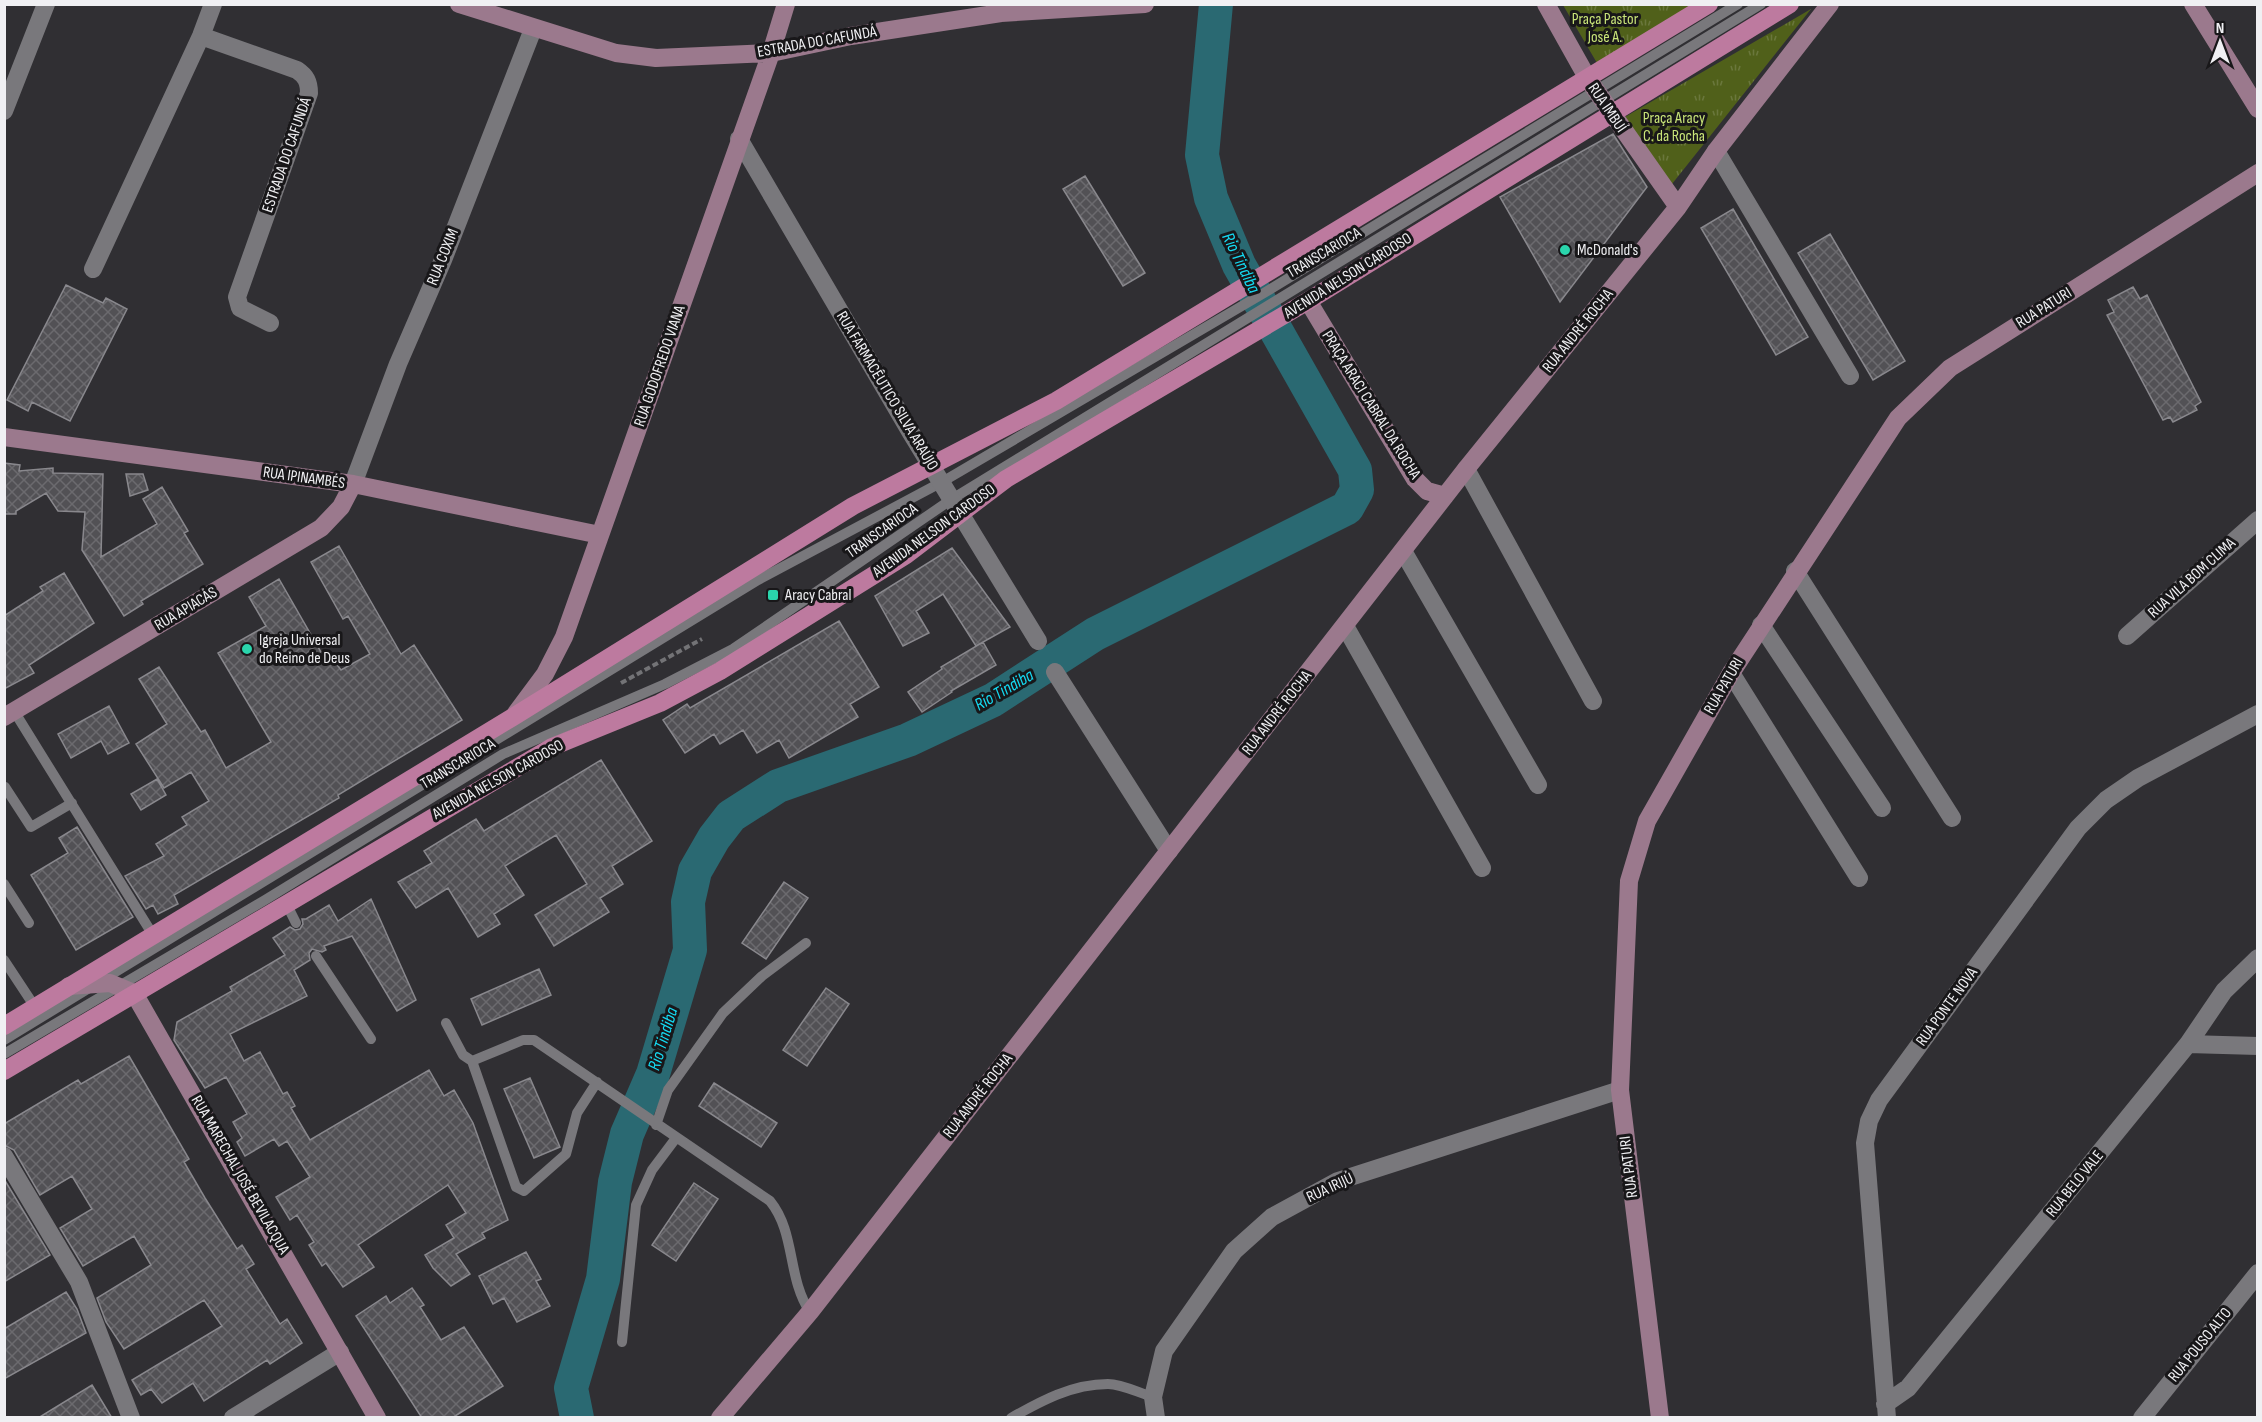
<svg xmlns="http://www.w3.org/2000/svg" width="2262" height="1422" font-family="'Sofia Sans Condensed',sans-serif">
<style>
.park{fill:url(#park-tufts)}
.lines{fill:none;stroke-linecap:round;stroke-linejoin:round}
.river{stroke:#2a6972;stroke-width:34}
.building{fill:url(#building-cross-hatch);stroke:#89888d;stroke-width:1.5}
.path{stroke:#737376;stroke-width:4;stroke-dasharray:6 3;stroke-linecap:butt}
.lane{stroke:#79787c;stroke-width:10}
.street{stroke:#79787c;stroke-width:18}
.secondary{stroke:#9b798d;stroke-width:18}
.primary{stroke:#bd7a9f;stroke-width:18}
.poi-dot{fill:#2ad5ac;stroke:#181719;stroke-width:2}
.labels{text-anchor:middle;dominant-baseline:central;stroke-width:6;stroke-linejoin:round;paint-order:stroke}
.park-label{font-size:16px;fill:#c9e579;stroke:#181719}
.street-label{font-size:16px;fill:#f0f0f3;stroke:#181719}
.poi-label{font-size:16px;fill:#f0f0f3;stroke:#181719;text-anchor:start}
.water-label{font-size:18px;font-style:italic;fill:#15daf2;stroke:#181719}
</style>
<defs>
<pattern id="park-tufts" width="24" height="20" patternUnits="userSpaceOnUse" patternTransform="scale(1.5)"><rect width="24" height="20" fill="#50601a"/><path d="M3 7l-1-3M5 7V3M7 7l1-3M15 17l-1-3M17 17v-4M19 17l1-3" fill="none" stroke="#6a773c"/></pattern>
<pattern id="building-cross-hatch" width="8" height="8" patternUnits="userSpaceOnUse" patternTransform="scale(1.5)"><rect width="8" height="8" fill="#525155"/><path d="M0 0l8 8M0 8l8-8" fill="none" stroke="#6b6a6e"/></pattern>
</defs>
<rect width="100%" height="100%" fill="#302f33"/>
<path class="park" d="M1563 5H1696L1597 63Z
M1811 9 1672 184 1625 117Z"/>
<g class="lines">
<path class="river" d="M577 1418 571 1388 603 1279 615 1182 627 1134 653 1074 690 950 688 902 695 871 714 838 731 816 778 786 908 740 993 700 1095 634 1347 508 1357 490 1355 470 1239 265 1211 198 1202 155 1216 4"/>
</g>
<path class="building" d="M1613 134 1647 187 1560 302 1500 197Z
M1085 176 1145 273 1123 286 1063 189Z
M1733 209 1808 337 1776 355 1701 228Z
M1830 234 1905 361 1873 380 1798 253Z
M66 285 103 303 106 298 127 309 70 421 32 402 28 411 7 400Z
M2133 287 2140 299 2147 295 2201 402 2195 406 2197 410 2173 422 2170 417 2163 420 2107 315 2114 312 2108 300Z
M4 463 20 465 19 471 53 468V473L103 474 101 557 157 524 143 499 162 487 188 531 184 533 203 564 141 601 143 604 124 616 82 550 85 512 58 511 46 493 16 511V514H4Z
M126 474H143L148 490 130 496Z
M339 546 401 654 414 645 462 720 338 795 339 798 174 895 178 904 158 914 153 905 146 909 125 876 164 856 156 844 187 825 182 817 209 801 191 772 164 788 136 744 167 724 139 679 159 667 201 732 205 730 226 768 271 742 218 653 266 626 249 597 279 579 321 652 326 650 341 670 370 654 348 616 343 619 311 562Z
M952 548 1010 627 976 646 943 594 916 611 929 633 903 646 875 596Z
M64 573 94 623 29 665 34 673 4 689V616L43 591 40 587Z
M839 621 879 687 850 704 858 717 789 758 779 740 757 753 743 730 720 744 714 734 685 753 663 720 687 704 690 708Z
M983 642 996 665 951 691 952 692 922 712 908 692 942 669 941 667Z
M109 706 129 743 108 754 101 741 71 758 58 734Z
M601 760 652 841 612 866 623 884 600 898 609 912 554 946 535 915 587 884 556 835 505 866 524 895 494 914 500 924 478 937 448 888 416 908 398 882 432 863 424 851 476 819 484 831Z
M157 779 166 795 141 810 131 794Z
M77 827 133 917 76 950 31 875 68 853 59 838Z
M784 882 808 898 766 959 742 943Z
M371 899 416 1000 397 1011 352 936 324 946 326 950 322 952 312 949 309 953 310 960 294 970 307 996 230 1034 244 1061 260 1052 283 1094 287 1092 295 1106 291 1108 310 1140 429 1070 444 1096 454 1090 473 1123 508 1220 482 1233 485 1238 456 1254 470 1274 451 1286 433 1268 425 1255 454 1238 446 1225 466 1213 448 1185 358 1245 374 1267 343 1287 326 1263 322 1266 309 1245 314 1242 297 1215 290 1220 276 1197 310 1177 287 1141 279 1146 274 1139 245 1156 237 1142 242 1138 233 1122 247 1114 226 1077 205 1088 174 1040 177 1022 232 991 230 987 285 955 273 938 290 927 295 930 300 929 303 924 302 919H306L329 905 338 921Z
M539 969 551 995 482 1025 471 999Z
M826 988 849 1004 807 1066 783 1050Z
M129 1056 189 1159 184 1162 205 1198 237 1249 242 1245 254 1264 246 1269 280 1324 287 1319 302 1343 270 1364 267 1360 204 1401 193 1383 162 1403 151 1389 141 1395 132 1380 222 1326 204 1300 124 1349 106 1322 97 1298 151 1265 134 1236 83 1266 60 1228 92 1209 72 1176 40 1195 14 1150 4 1145V1124L78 1080 81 1084Z
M530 1078 560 1147 534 1158 504 1089Z
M714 1083 777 1123 761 1147 699 1106Z
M4 1179 50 1255 4 1282Z
M694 1183 718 1199 676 1261 652 1245Z
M526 1252 541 1279 536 1281 550 1306 517 1322 504 1298 493 1304 479 1276Z
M412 1288 424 1305 420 1307 441 1340 464 1327 503 1386 452 1418H422L356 1316 386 1296 390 1303Z
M66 1292 77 1309 86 1333 4 1379V1329Z
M92 1385 112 1418H38Z"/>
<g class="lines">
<path class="path" d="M621 683 702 639"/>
<path class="lane" d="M14 711 153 935
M5 787 31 827 72 803
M4 884 29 923
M286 903 296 923
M316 956 371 1039
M4 960 35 1007
M446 1023 463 1055 472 1061 523 1040H534L770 1201C796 1233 787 1278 810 1312
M4 1040 758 580 942 482 1264 293 1738 4
M4 1054 265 900 503 754 665 684 733 649 952 499 1761 4
M472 1061 516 1187 524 1191 566 1154 577 1113 597 1082
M656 1125 668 1090 723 1013 762 976 806 943
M622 1342 636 1205 652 1170 676 1138
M1011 1418C1041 1401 1072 1384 1108 1384 1122 1384 1139 1393 1153 1397"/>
<path class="street" d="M201 36 297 70C306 76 309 82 309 93L237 297 240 308 270 323
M4 111 46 4
M739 139 911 433 1038 641
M1716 151 1850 376
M93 269 201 36 213 4
M1466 469 1593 701
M353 484 398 364 443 260 533 29
M1403 551 1538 785
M1795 571 1952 818
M1761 625 1882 808
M1345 626 1482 868
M2127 636 2258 520
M1055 672 1169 851
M1731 673 1859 878
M2188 1044 2258 1046
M4 1156 79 1282 131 1418
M1885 1404 1908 1388 2188 1044 2224 991 2258 958
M233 1418 340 1352
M1156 1418 1153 1397 1164 1351 1234 1251 1272 1217 1338 1181 1620 1090
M1887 1418 1865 1143 1869 1121 1879 1100 2078 828 2106 800 2138 778 2258 714
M2142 1418 2258 1273"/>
<path class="secondary" d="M459 4 616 53 656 58 771 53 851 36 1001 13 1145 4
M1546 4 1588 79 1678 207
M2193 4 2258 109
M1308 301 1415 479 1427 491 1445 496
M4 437 353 484 600 535
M516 713 545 674 564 637 771 53 786 4
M4 717 321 528 341 507 353 484
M69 986 110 983 134 993 377 1418
M720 1418 810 1312 1466 469 1678 207 1716 151 1830 4
M1660 1418 1620 1090 1629 881 1647 821 1731 673 1898 418 1950 368 2258 173"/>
<path class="primary" d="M4 1026 513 717 853 506 1056 401 1709 4
M4 1071 552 747 660 703 720 671 906 555 1006 479 1308 301 1790 4"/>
</g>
<g class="poi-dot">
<circle cx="1565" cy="250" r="6"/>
<rect x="767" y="589" width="12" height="12" rx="3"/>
<circle cx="247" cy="649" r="6"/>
</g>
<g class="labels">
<g class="park-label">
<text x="1605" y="19">Praça Pastor<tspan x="1605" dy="18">José A.</tspan></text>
<text x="1674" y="118">Praça Aracy<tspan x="1674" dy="18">C. da Rocha</tspan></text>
</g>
<g class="street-label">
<text transform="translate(817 42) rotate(-10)">ESTRADA DO CAFUNDÁ</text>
<text transform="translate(1607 108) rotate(56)">RUA IMBUÍ</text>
<text transform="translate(287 155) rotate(-71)">ESTRADA DO CAFUNDÁ</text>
<text transform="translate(1324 253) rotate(-31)">TRANSCARIOCA</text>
<text transform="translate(443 257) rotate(-68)">RUA COXIM</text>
<text transform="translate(1348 276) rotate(-32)">AVENIDA NELSON CARDOSO</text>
<text transform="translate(2044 308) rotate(-32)">RUA PATURI</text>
<text transform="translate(1578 331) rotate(-51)">RUA ANDRÉ ROCHA</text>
<text transform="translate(660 366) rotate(-71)">RUA GODOFREDO VIANA</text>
<text transform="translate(887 391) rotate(59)">RUA FARMACÊUTICO SILVA ARAÚJO</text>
<text transform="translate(1371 405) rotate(58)">PRAÇA ARACI CABRAL DA ROCHA</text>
<text transform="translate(304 478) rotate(8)">RUA IPINAMBÉS</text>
<text transform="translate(882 531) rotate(-35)">TRANSCARIOCA</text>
<text transform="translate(934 531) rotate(-36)">AVENIDA NELSON CARDOSO</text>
<text transform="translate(2192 578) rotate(-42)">RUA VILA BOM CLIMA</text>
<text transform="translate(186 609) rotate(-31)">RUA APIACÁS</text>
<text transform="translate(1724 686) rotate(-60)">RUA PATURI</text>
<text transform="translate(1277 713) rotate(-52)">RUA ANDRÉ ROCHA</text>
<text transform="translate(458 764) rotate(-31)">TRANSCARIOCA</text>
<text transform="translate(498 780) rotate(-29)">AVENIDA NELSON CARDOSO</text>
<text transform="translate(1947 1007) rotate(-54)">RUA PONTE NOVA</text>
<text transform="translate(978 1096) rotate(-52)">RUA ANDRÉ ROCHA</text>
<text transform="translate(1629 1167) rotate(-97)">RUA PATURI</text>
<text transform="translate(240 1175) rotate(60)">RUA MARECHAL JOSÉ BEVILACQUA</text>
<text transform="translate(2075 1184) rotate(-51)">RUA BELO VALE</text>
<text transform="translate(1330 1188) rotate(-25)">RUA IRIJÚ</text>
<text transform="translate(2200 1345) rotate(-51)">RUA POUSO ALTO</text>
</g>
<g class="poi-label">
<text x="1577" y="250">McDonald's</text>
<text x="785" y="595">Aracy Cabral</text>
<text x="259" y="640">Igreja Universal<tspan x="259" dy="18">do Reino de Deus</tspan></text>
</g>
<g class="water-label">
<text transform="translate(1241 263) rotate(64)">Rio Tindiba</text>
<text transform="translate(1004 690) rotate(-30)">Rio Tindiba</text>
<text transform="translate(663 1039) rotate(-73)">Rio Tindiba</text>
</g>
</g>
<rect width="2262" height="1422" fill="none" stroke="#f0f0f3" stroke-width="12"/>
<g transform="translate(2220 42)" stroke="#181719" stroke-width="4.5" paint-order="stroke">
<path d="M0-4.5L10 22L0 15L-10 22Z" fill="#f0f0f3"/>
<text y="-9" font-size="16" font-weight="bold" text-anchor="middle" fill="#f0f0f3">N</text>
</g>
</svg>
